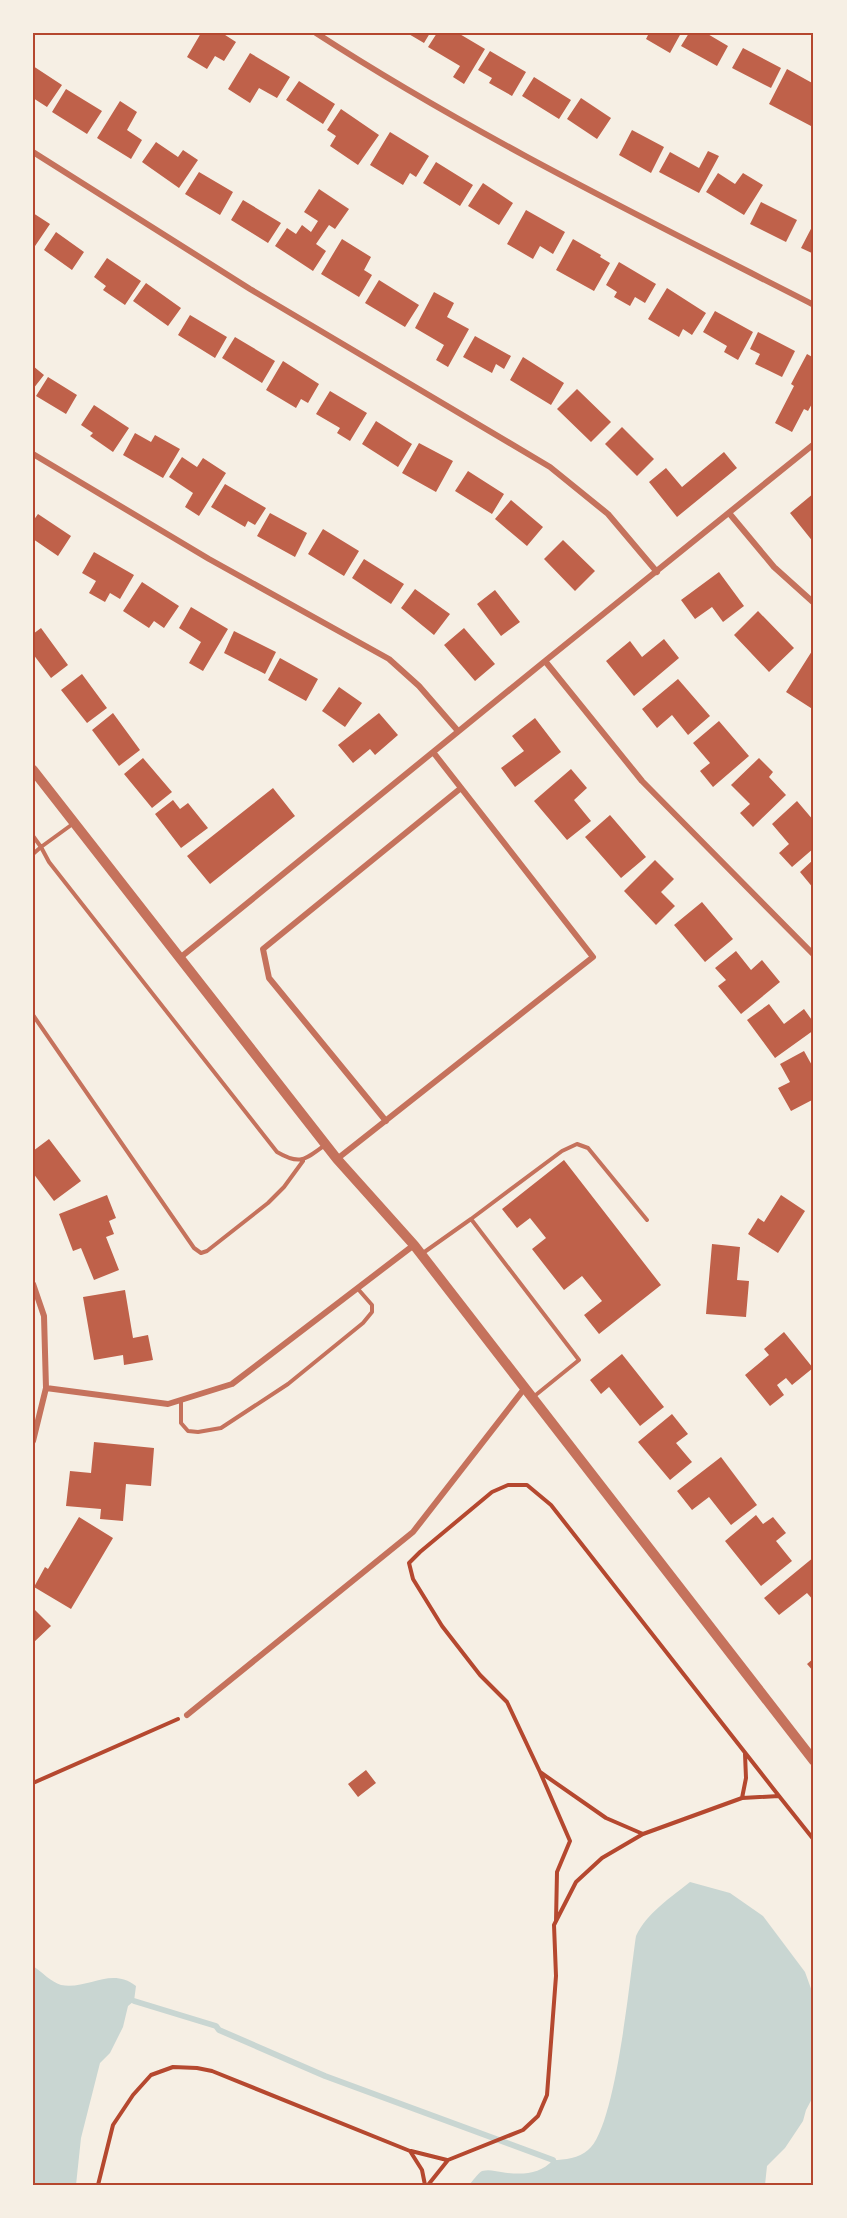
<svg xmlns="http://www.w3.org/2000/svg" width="847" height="2218" font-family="'Archivo Narrow',sans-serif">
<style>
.water{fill:#c9d6d2}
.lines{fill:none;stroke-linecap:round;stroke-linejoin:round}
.stream{stroke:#c9d6d2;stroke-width:6}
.building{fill:#bf614a}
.path{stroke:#b5482f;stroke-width:4}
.service{stroke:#c5725c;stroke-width:4}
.minor{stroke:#c5725c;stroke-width:6}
.tertiary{stroke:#c5725c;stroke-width:10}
.neatline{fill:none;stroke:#b5482f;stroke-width:2}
</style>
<rect width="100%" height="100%" fill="#f6efe4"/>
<path class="water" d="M690 1882 730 1893 763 1916 805 1972 814 1997V2095L806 2110 803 2121 785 2148 767 2166 765 2185H469C473 2181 477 2174 482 2171 489 2169 495 2171 501 2172 520 2175 540 2175 553 2160 565 2160 579 2158 588 2150 616 2129 630 1975 636 1936 647 1913 670 1898 690 1882Z
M33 1966C42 1972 51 1982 61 1985 88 1990 111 1966 136 1986L134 2001 128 2006 123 2027 110 2053 100 2063 81 2138 76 2185H33Z"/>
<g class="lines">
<path class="stream" d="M134 2001 216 2026 219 2030 325 2076 553 2160"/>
</g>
<path class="building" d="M201 33H222L236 42 224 61 215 56 207 69 187 57Z
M407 33H430L424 43Z
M437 33H458L485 49 464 84 453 77 460 66 428 47Z
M649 33H681L670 53 646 39Z
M689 33H706L728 46 717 66 681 46Z
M743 48 781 68 771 88 732 68Z
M490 51 526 72 512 96 489 83 492 78 478 70Z
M250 53 290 77 277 98 259 88 250 103 228 89Z
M33 66 62 85 47 107 33 98Z
M787 69 814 84V121L811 126 769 104Z
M534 77 571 100 559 119 522 96Z
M299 81 335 104 323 124 286 100Z
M66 89 102 111 87 134 52 112Z
M581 98 611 118 597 139 567 119Z
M120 101 137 112 127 130 142 140 131 159 97 138Z
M341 109 379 135 358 165 330 146 336 136 327 130Z
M632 130 664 147 651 173 619 155Z
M390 132 429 156 416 177 410 173 403 185 370 165Z
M156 142 178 157 183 150 198 160 179 188 142 162Z
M708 151 719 156 699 193 659 172 670 152 699 168Z
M436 162 473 185 460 206 423 183Z
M199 172 233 192 220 215 185 194Z
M718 173 735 184 743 173 763 185 744 215 706 192Z
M483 183 513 203 499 225 468 206Z
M319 189 349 209 335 229 329 225 316 244 326 251 313 271 275 246 287 228 296 234 302 225 311 232 318 221 304 212Z
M243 200 281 223 268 243 231 220Z
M761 202 797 220 786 242 750 224Z
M526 210 565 232 553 254 540 246 533 259 507 244Z
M33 213 50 224 33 249Z
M814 223V254L801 248Z
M56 232 84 252 72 270 44 250Z
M342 239 371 257 364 270 372 275 359 297 321 274Z
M573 239 601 255 600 257 610 263 594 291 556 270Z
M107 258 141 281 125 305 103 290 106 286 94 277Z
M619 262 656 284 645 303 635 297 630 306 614 297 617 292 606 285Z
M379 280 419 305 405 327 365 303Z
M146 283 181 308 168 326 133 301Z
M667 288 706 313 692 335 683 329 679 337 648 319Z
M434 292 454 303 447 317 469 329 448 367 436 360 444 345 415 328Z
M715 311 753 332 738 360 724 352 727 346 703 332Z
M190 315 227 337 215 358 178 335Z
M758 332 795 351 782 377 755 364 760 354 750 349Z
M475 336 511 356 504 369 496 364 492 373 463 357Z
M235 337 275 361 262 383 222 358Z
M807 354 814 358V400L808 411 804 409 792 432 775 423 794 386 791 384Z
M523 357 564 383 551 405 510 380Z
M283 361 319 384 308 403 301 399 296 408 266 390Z
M33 366 44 375 33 389Z
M48 377 77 395 66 414 36 396Z
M577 389 611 422 591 442 557 409Z
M330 391 367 413 350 441 337 433 340 428 316 414Z
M94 405 129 428 113 452 90 436 93 433 81 425Z
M376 421 412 444 398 467 362 444Z
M622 427 654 459 637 476 605 444Z
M135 433 151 442 155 435 180 449 163 478 123 455Z
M419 443 453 461 436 492 402 473Z
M724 452 737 468 677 517 649 482 666 468 682 487Z
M182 457 197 467 203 458 226 473 199 516 185 507 193 493 169 477Z
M468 471 504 494 492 514 455 491Z
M225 484 266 508 255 525 248 521 245 527 211 507Z
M814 493V543L790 513Z
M511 500 543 527 527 546 495 519Z
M270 513 307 533 295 557 257 536Z
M38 514 71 536 58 556 33 539V521Z
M323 529 359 551 344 576 308 554Z
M563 540 595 571 575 591 544 559Z
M94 552 134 575 120 599 110 593 105 602 89 593 96 581 82 573Z
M364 559 404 584 391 604 352 578Z
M719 572 744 606 723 622 712 607 695 619 681 600Z
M142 582 179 606 164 628 154 621 149 628 123 611Z
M415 589 450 614 434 635 401 608Z
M495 590 520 622 501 636 477 604Z
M191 607 228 629 203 671 189 663 201 642 179 628Z
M758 611 794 648 769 672 734 635Z
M41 628 68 665 51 678 33 654V634Z
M464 628 495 664 475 681 444 645Z
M234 631 276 652 265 674 224 653Z
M664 639 679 658 634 696 606 661 630 641 642 657Z
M812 651 814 653V710L786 692Z
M280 658 318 679 306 701 268 680Z
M82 674 107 708 87 723 61 690Z
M678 679 710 716 688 735 672 715 657 728 642 709Z
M339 687 362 703 345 727 322 711Z
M113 713 140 750 119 766 92 730Z
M379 713 398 735 375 755 370 749 353 763 338 745Z
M535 718 561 752 515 787 501 768 524 751 512 736Z
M719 721 749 756 713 787 700 771 710 763 693 743Z
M143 758 172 792 152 808 124 774Z
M759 758 773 772 769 777 786 795 753 827 740 813 750 804 731 785Z
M571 769 587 788 574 800 591 821 567 840 534 801Z
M273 788 295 816 210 884 187 856Z
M173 800 180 809 188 803 208 828 181 848 155 814Z
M797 801 814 821V848L792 867 779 853 789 844 772 824Z
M610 815 646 857 621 878 585 837Z
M814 859V889L800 872Z
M655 860 674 879 661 892 675 906 656 925 624 891Z
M702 902 733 939 705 962 674 925Z
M736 951 751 970 762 960 780 982 741 1014 718 986 726 980 715 968Z
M769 1004 784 1024 804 1009 814 1023V1030L775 1058 747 1020Z
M804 1051 814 1069V1099L791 1111 778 1088 790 1082 780 1064Z
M49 1139 81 1181 54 1201 33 1173V1151Z
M564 1160 661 1285 599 1334 584 1315 602 1301 582 1276 564 1290 532 1249 546 1238 530 1218 517 1228 502 1209Z
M107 1195 116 1218 109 1221 114 1234 106 1237 119 1270 94 1280 81 1248 73 1251 59 1214Z
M781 1195 805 1211 778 1253 748 1234 758 1218 764 1222Z
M712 1244 740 1247 737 1280 749 1281 746 1317 706 1314Z
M125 1290 133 1338 148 1335 153 1360 124 1365 123 1355 94 1360 83 1297Z
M784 1332 813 1368 792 1385 786 1378 777 1385 784 1395 770 1406 745 1375 769 1355 764 1349Z
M622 1354 664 1407 640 1426 609 1387 601 1394 590 1380Z
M672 1414 688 1434 676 1443 692 1462 670 1480 638 1442Z
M94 1442 154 1448 151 1486 126 1484 123 1521 100 1519 101 1509 66 1506 70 1471 91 1473Z
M721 1457 757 1505 731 1525 709 1497 692 1510 677 1491Z
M756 1515 763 1524 773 1517 786 1533 776 1541 792 1561 761 1586 725 1541Z
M79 1517 113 1538 71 1609 34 1587 45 1567 48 1569Z
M814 1557V1601L807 1593 779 1615 764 1598Z
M33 1608 51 1626 33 1643Z
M814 1658V1672L807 1664Z
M366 1770 376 1783 358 1797 348 1784Z"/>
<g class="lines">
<path class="path" d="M540 1772 570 1841 557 1872 556 1921
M33 1783 178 1719
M742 1798 746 1778 745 1754
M643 1834 606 1818 540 1772 507 1702 480 1675 442 1626 413 1579 409 1563 420 1552 492 1492 508 1485H527L551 1505 779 1796
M411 2151 447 2160
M98 2185 113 2125 133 2095 151 2075 173 2067 197 2068 212 2071 410 2151 422 2170 425 2185
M428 2185 448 2160 523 2130 538 2116 547 2095 556 1976 554 1925 576 1882 602 1858 643 1834 742 1798 779 1796 814 1840"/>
<path class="service" d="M74 823 41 847 49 862 277 1152C301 1166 305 1159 325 1145
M33 836 41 847 33 854
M33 1015 194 1248 201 1253 207 1251 268 1203 284 1187 303 1161
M471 1219 562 1151 577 1144 588 1148 647 1220
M423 1253 471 1219 579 1360 532 1398
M181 1400V1423L188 1431 198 1432 221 1428 288 1384 363 1323 372 1312V1305L358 1289"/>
<path class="minor" d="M316 33C475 136 646 219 814 305
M33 152 250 289 550 467 608 514 657 572
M33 454 209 559 389 659 419 686 458 731
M729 513 774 567 814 603
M545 661 642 781 814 955
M181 957 545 661 814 444
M386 1121 269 978 263 949 461 788
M337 1159 593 957 433 752
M33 1284 44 1316 46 1388 33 1441
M46 1388 168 1404 232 1384 414 1245
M187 1715 413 1532 524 1389"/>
<path class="tertiary" d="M33 770 337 1159 414 1245 814 1761"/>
</g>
<rect width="847" height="2218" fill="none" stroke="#f6efe4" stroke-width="69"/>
<rect x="34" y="34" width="778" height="2150" class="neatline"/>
</svg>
